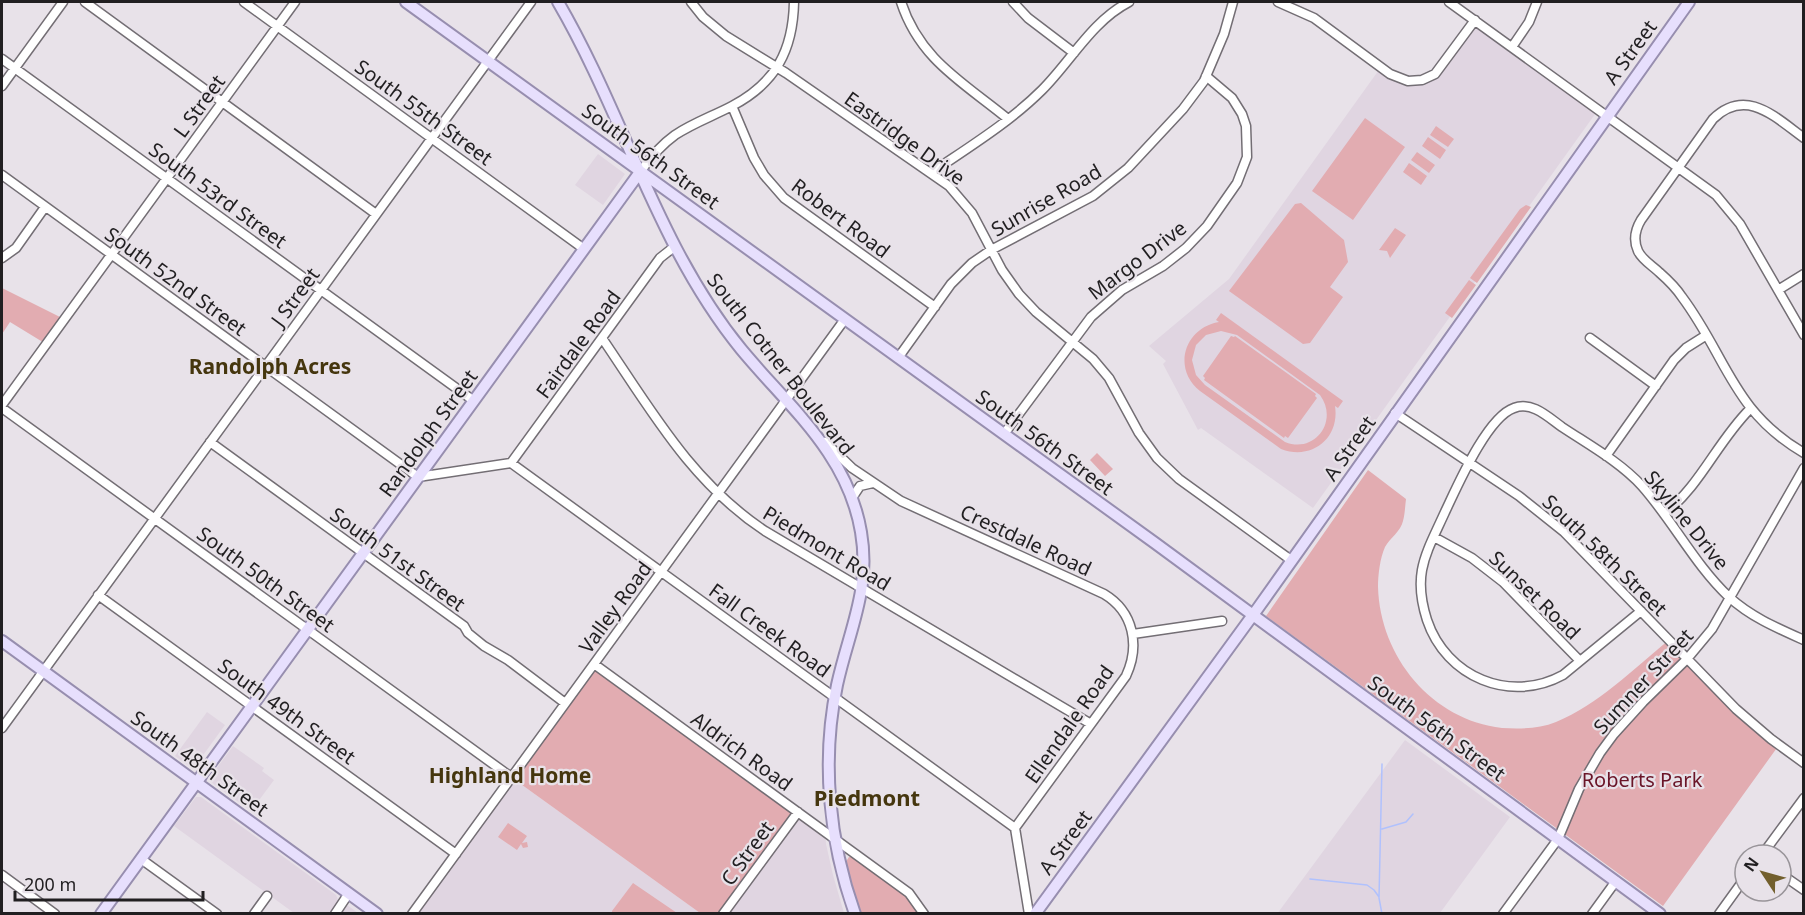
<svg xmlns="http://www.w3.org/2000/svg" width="1805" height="915" font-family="'Noto Sans',sans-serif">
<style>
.built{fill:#e0d5e1}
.green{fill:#e2acb1;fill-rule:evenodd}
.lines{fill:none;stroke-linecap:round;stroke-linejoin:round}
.stream{stroke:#b0c1fd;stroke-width:1.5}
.minor-casing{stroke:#736e74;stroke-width:11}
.major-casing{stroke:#978eaf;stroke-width:14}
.minor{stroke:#fff;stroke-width:8}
.major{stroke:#e7dffd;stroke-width:10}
.labels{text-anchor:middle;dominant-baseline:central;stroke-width:4.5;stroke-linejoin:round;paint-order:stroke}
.street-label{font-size:20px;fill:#211f21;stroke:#e8e2e9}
.park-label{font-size:20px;fill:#6a1528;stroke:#e8e2e9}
.neighbourhood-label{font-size:21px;font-weight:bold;fill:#45360e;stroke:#e8e2e9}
.quarter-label{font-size:22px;font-weight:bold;fill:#45360e;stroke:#e8e2e9}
</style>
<rect width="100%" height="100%" fill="#e8e2e9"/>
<path class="built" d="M1475 20 1598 110 1313 508 1201 428 1198 430 1163 364 1166 361 1149 346 1229 279 1381 67 1393 76 1427 78Z
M598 154 625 174 603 205 575 185Z
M207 712 225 725 193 769 175 756Z
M1405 740 1510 817 1440 913 1277 914Z
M233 746 264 768 262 771 274 780 251 811 208 780Z
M511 777 700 913 412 914Z
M196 797H201L336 895 340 905 343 902 358 913H294L174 826Z
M798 812 825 831 826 844 833 875 844 913 723 914Z"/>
<path class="green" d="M1365 118 1405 147 1353 220 1312 191Z
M1436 126 1454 139 1448 147 1430 135Z
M1428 137 1446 150 1440 159 1422 146Z
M1417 152 1435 165 1429 173 1411 160Z
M1409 163 1427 176 1421 185 1403 172Z
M1301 203 1344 240 1348 262 1330 287 1343 297 1310 343 1303 344 1229 291 1295 204Z
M1526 205 1531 207 1477 283 1470 278 1520 209Z
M1395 228 1406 235 1390 258 1387 251 1379 250Z
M1469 280 1476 285 1452 318 1445 313Z
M2 288 64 319 46 344 10 322 2 334Z
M1221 313 1343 401 1338 408 1335 406C1340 438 1312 461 1281 449L1200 391C1172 369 1184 328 1219 322L1216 320ZM1221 331 1237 335 1320 395C1339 421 1315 454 1285 442L1205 385 1196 375 1192 360 1196 345 1206 335Z
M1231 336 1234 337 1235 336 1316 394 1315 396 1317 398 1288 438 1285 436 1284 438 1204 380 1205 378 1203 376Z
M1097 453 1113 469 1105 476 1090 460Z
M1368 470 1406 499C1405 506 1405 514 1403 521 1401 531 1390 538 1385 547 1380 558 1378 575 1378 587 1380 657 1432 720 1502 728 1519 729 1539 729 1556 722 1598 705 1633 669 1669 640L1779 745 1663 906 1266 616Z
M594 664 798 812 723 913H700L511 777Z
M508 823 527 836 522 843 527 842 528 847 523 848 521 844 517 850 498 837Z
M849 857H853L910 899 918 913H861L845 863Z
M633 883 677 913H612V911Z"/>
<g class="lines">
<path class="stream" d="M1382 764 1379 898 1382 914
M1382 829 1406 822 1413 814
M1310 879 1367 885 1374 890 1379 897"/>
<g class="minor-casing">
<path id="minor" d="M85 2 376 214
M244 2 584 249
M691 2 703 17 726 36 786 73 949 186 972 213 1002 270 1019 294 1036 312 1093 359 1109 378 1139 433 1157 458 1179 479 1291 560
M901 2C920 60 963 82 1008 119
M1013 2 1028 18 1074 53
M1278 2 1314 18 1390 74 1408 81 1422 80 1435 74 1475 20
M1449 2 1716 195 1740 224 1804 335
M1512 47 1529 22 1537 2
M2 59 474 401
M2 86 63 2
M732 106 754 158 764 175 784 198 935 307
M1804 138C1775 117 1746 87 1713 119L1641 220C1635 230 1633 240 1638 251 1642 260 1653 266 1660 273 1668 280 1676 288 1682 297 1727 357 1732 411 1804 453
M640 172C650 158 661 145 675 135 693 123 713 116 732 106 776 83 793 50 794 2
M931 173C969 147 1010 122 1042 90 1071 61 1092 21 1129 2
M2 175 418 477 511 463 1015 828 1029 914
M2 258 16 248 45 207
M1778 290 1804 274
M602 338C651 410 691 482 765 531L1091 724
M1590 338 1656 386
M898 358 951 284 972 263 991 250 1093 196 1128 168 1183 109 1204 81 1224 34 1233 2
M2 405 295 2
M2 408 511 777
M1395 413 1519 496 1564 532 1736 709 1771 739 1804 763
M1004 434 1091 317 1122 290 1163 266 1186 248 1207 226 1237 183 1247 157 1246 126 1242 114 1232 98 1206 76
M210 442 464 626 468 633 484 646 508 660 565 703
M825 442 852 468 901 501 1104 594C1134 612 1140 646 1126 676L1015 828
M1606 456 1674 360 1686 348 1705 336
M511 463 660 258 674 247
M852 498 860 486 873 483
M1664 514C1701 485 1717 442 1750 409
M1434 537 1472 558 1503 582 1580 661
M98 595 456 854
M1641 611 1563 675C1510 704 1446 677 1427 620 1412 573 1426 554 1445 512 1457 487 1487 417 1514 408 1532 401 1548 417 1562 427 1589 445 1620 462 1642 486 1673 521 1695 565 1729 597 1751 617 1777 628 1804 640
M1133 634 1222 621
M594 664 909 893 924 914
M2 728 531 2
M1762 855 1804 798
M141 859 217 914
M1781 874 1804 890
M2 875 55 914
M254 914 267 896
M335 914 349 893
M412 914 845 319
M723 914 798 812
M1503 914 1558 839 1579 789 1600 753 1614 734 1643 702 1687 659 1712 629 1804 468
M1592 914 1616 881
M1719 914 1745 878"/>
</g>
<g class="major-casing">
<path id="major" d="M406 2 1155 543 1660 914
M558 2C624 115 657 246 741 349 789 407 848 454 861 532 871 590 849 630 837 685 821 761 829 841 855 914
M2 641 377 914
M101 914 640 172
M1035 914 1258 608 1689 2"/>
</g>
<use href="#minor" class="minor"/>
<use href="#major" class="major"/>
</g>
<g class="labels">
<g class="street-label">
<text transform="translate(1630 52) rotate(-54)">A Street</text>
<text transform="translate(199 106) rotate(-54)">L Street</text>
<text transform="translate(424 112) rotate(36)">South 55th Street</text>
<text transform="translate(905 138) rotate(36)">Eastridge Drive</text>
<text transform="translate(651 156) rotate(36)">South 56th Street</text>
<text transform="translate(218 195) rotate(36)">South 53rd Street</text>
<text transform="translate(1046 200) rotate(-30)">Sunrise Road</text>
<text transform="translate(841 218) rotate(37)">Robert Road</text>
<text transform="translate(1137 260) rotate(-37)">Margo Drive</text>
<text transform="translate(176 281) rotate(36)">South 52nd Street</text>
<text transform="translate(295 297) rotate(-54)">J Street</text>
<text transform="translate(578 344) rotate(-54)">Fairdale Road</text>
<text transform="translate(781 364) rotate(52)">South Cotner Boulevard</text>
<text transform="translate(428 433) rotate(-54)">Randolph Street</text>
<text transform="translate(1045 442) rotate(36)">South 56th Street</text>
<text transform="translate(1349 448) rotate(-55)">A Street</text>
<text transform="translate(1687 520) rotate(51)">Skyline Drive</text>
<text transform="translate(1026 540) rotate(25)">Crestdale Road</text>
<text transform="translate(827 548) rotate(31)">Piedmont Road</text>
<text transform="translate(1605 555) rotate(44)">South 58th Street</text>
<text transform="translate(398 559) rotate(36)">South 51st Street</text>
<text transform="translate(266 579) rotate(36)">South 50th Street</text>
<text transform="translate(1535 595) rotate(44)">Sunset Road</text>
<text transform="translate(615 607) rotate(-54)">Valley Road</text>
<text transform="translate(770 630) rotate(36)">Fall Creek Road</text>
<text transform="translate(1643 681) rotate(-47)">Sumner Street</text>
<text transform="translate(287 711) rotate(36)">South 49th Street</text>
<text transform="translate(1069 724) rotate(-55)">Ellendale Road</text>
<text transform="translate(1437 728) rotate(36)">South 56th Street</text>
<text transform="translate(742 751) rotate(36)">Aldrich Road</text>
<text transform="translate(200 763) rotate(36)">South 48th Street</text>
<text transform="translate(1065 842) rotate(-54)">A Street</text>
<text transform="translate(747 853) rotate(-54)">C Street</text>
</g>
<g class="park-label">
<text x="1642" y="779">Roberts Park</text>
</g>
<g class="neighbourhood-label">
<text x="270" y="366">Randolph Acres</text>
<text x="510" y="775">Highland Home</text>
</g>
<g class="quarter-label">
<text x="867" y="797">Piedmont</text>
</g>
</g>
<rect width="1805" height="915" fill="none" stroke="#211f21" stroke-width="6"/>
<g transform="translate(1763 873) rotate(306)"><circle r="28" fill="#e8e2e9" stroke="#989499" stroke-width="1.5"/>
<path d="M0-4.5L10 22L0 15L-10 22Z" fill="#725f2d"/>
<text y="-9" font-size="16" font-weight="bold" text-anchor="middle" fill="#211f21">N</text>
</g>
<path d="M15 891v9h188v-9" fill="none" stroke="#211f21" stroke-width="3"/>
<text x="24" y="891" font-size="18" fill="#211f21" stroke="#e8e2e9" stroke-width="4.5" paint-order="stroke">200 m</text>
</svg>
